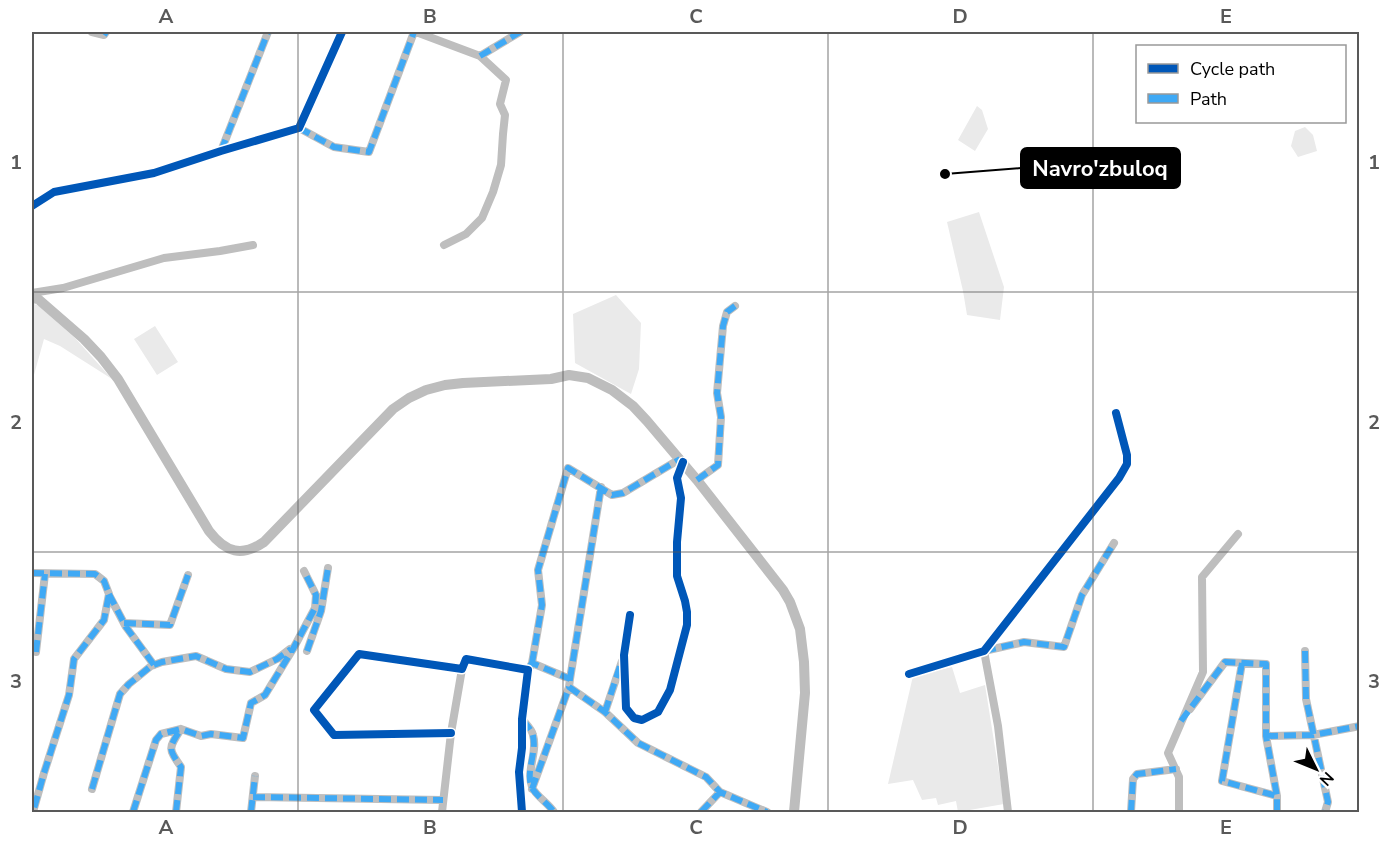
<svg xmlns="http://www.w3.org/2000/svg" width="1391" height="844" font-family="'Nunito Sans',sans-serif">
<style>
.green{fill:#eaeaea}
.lines{fill:none;stroke-linecap:round;stroke-linejoin:round}
.minor{stroke:#bebebe;stroke-width:8}
.major{stroke:#bdbdbd;stroke-width:10}
.quiet{stroke:#3fa9f5;stroke-width:6;stroke-dasharray:12 6;stroke-linecap:butt}
.cycleway-casing{stroke:#fff;stroke-width:11}
.cycleway{stroke:#0057b8;stroke-width:8}
.grid{fill:none;stroke:#595959;stroke-width:1.5;stroke-opacity:0.55}
.leader{fill:none;stroke:#000;stroke-width:2}
.callout-dot{fill:#000;stroke:#fff;stroke-width:2}
.callout{fill:#000;stroke:#000;stroke-width:2}
.callout-label{font-size:22px;text-anchor:middle;font-weight:bold;fill:#fff}
.neatline{fill:none;stroke:#595959;stroke-width:2}
.grid-label{font-size:20px;text-anchor:middle;font-weight:bold;fill:#595959}
</style>
<rect width="100%" height="100%" fill="#fff"/>
<path class="green" d="M977 106 982 110 988 129 975 151 958 140Z
M1305 127 1313 135 1317 151 1298 157 1291 146 1295 131Z
M979 212 1004 287 1000 320 967 315 963 291 947 222Z
M616 295 641 323 639 369 631 394 575 363 573 314Z
M32 303 39 306 75 338 112 379 60 346 44 339 32 382Z
M155 326 178 362 157 375 134 339Z
M952 667 960 693 985 685 1004 804 958 812 956 801 938 805 936 798 922 800 913 780 888 784 913 676Z"/>
<g class="lines">
<path class="minor" d="M92 32 104 35 106 32
M416 32 480 56 506 80 500 104 505 115 503 134 501 165 493 192 482 218 466 234 444 245
M480 56 520 32
M299 128 334 147 369 152 414 32
M221 151 268 32
M32 206 54 192 154 173 221 151 299 128 342 32
M32 293 63 288 164 258 220 251 253 245
M697 480 718 465 721 417 717 393 723 326 727 312 735 306
M32 573 95 574 104 581 109 594 104 620 74 659 69 695 44 773 33 812
M109 595 126 627 154 665
M630 615 624 655 626 708 634 718 642 720 658 712 670 690 687 625V612L685 601 677 576V542L681 498 677 478 683 462
M124 623 170 625 188 575
M307 651 321 611 328 568
M1305 651 1306 699 1328 802 1325 812
M36 652 45 574
M532 663 542 605 538 570 568 468 612 495 623 493 680 459
M1242 663 1222 781 1277 796V812
M530 667 532 663 570 679 569 687 605 712 638 743 706 777 720 792 767 812
M909 674 984 651 1119 478 1127 464V455L1116 413
M570 679 601 487
M1190 709 1225 662 1266 664V736L1277 796
M605 712 622 661
M522 719C525 723 532 729 533 735 538 752 526 770 532 787 535 795 549 804 554 812
M451 733 334 735 314 710 359 654 462 669 466 659 528 670 522 719V748L519 772 522 812
M1266 736 1313 735 1360 726
M92 789 120 694 129 684 151 666 162 662 196 656 226 669 250 672 277 659 290 649
M532 789 569 687
M253 797 443 800
M133 812 156 740 161 734 181 729 201 736 211 734 243 738 251 703 265 695 293 649 315 608 316 595 304 571
M176 812 181 767C168 748 168 749 181 729
M251 812 255 776
M442 812 451 733 462 669
M701 812 720 792
M1008 812 998 726 984 651 1024 642 1064 647 1082 595 1114 543
M1131 812 1133 779 1137 774 1176 769
M1179 812V777L1168 753 1203 672 1202 577 1238 534"/>
<path class="major" d="M32 298 38 299 84 339 101 357 118 379 209 531C226 553 242 557 264 542L393 409 409 398 426 390 445 385 463 383 551 379 569 375 588 378 612 390 633 406 647 421 697 480 783 590 790 602 800 629 804 662 805 693 794 812"/>
<path class="quiet" d="M104 35 106 32
M480 56 520 32
M299 128 334 147 369 152 414 32
M221 151 268 32
M697 480 718 465 721 417 717 393 723 326 727 312 735 306
M32 573 95 574 104 581 109 594 104 620 74 659 69 695 44 773 33 812
M109 594 126 627 154 665
M124 623 170 625 188 575
M307 651 321 611 328 568
M984 651 1024 642 1064 647 1082 595 1114 543
M1305 651 1306 699 1328 802 1325 812
M36 652 45 574
M532 663 542 605 538 570 568 468 612 495 623 493 680 459
M1242 663 1222 781 1277 796V812
M529 667 532 663 570 679 569 687 605 712 638 743 706 777 720 792 767 812
M570 679 601 487
M605 712 620 666
M523 720C526 725 532 730 533 736 537 753 525 772 532 788 535 794 549 805 554 812
M1181 721 1225 662 1266 664V736L1277 796
M1266 736 1313 735 1360 726
M92 789 120 694 129 684 151 666 162 662 196 656 226 669 250 672 277 659 291 649
M532 789 569 687
M253 797 443 800
M133 812 156 740 161 734 181 729 201 736 211 734 243 738 251 703 265 695 293 649 315 608 316 595 304 571
M176 812 181 767C168 748 168 749 181 729
M251 812 255 776
M701 812 720 792
M1131 812 1133 779 1137 774 1176 769"/>
<g class="cycleway-casing">
<path id="cycleway" d="M32 206 54 192 154 173 221 151 299 128 342 32
M630 615 624 655 626 708 634 718 642 720 658 712 670 690 687 625V612L685 601 677 576V542L681 498 677 478 683 462
M909 674 984 651 1119 478 1127 464V455L1116 413
M451 733 334 735 314 710 359 654 462 669 466 659 528 670 522 719V748L519 772 522 812"/>
</g>
<use href="#cycleway" class="cycleway"/>
</g>
<path class="grid" d="M298 32V812M563 32V812M828 32V812M1093 32V812M32 292H1360M32 552H1360"/>
<path class="leader" d="M945 174L1021 168"/>
<circle class="callout-dot" cx="945" cy="174" r="6"/>
<rect class="callout" x="1021" y="148" width="159" height="40" rx="6"/>
<g class="callout-label">
<text x="1100" y="176">Navro'zbuloq</text>
</g>
<rect width="1391" height="844" fill="none" stroke="#ffffff" stroke-width="66"/>
<rect x="1136" y="45" width="210" height="78" fill="#ffffff" stroke="#999999" stroke-width="1.5"/>
<rect x="1148" y="64" width="30" height="9" fill="#0057b8" stroke="#999999" stroke-width="1.5"/>
<text x="1190" y="75" font-size="18" fill="#000000">Cycle path</text>
<rect x="1148" y="94" width="30" height="9" fill="#3fa9f5" stroke="#999999" stroke-width="1.5"/>
<text x="1190" y="105" font-size="18" fill="#000000">Path</text>
<g transform="translate(1316 769) rotate(133)" stroke="#ffffff" stroke-width="4.5" paint-order="stroke">
<path d="M0-4.5L10 22L0 15L-10 22Z" fill="#000000"/>
<text y="-9" font-size="16" font-weight="bold" text-anchor="middle" fill="#000000">N</text>
</g>
<rect x="33" y="33" width="1325" height="778" class="neatline"/>
<g class="grid-label">
<text x="166" y="23">A</text>
<text x="430" y="23">B</text>
<text x="696" y="23">C</text>
<text x="960" y="23">D</text>
<text x="1226" y="23">E</text>
<text x="16" y="169">1</text>
<text x="1374" y="169">1</text>
<text x="16" y="429">2</text>
<text x="1374" y="429">2</text>
<text x="16" y="688">3</text>
<text x="1374" y="688">3</text>
<text x="166" y="834">A</text>
<text x="430" y="834">B</text>
<text x="696" y="834">C</text>
<text x="960" y="834">D</text>
<text x="1226" y="834">E</text>
</g>
</svg>
